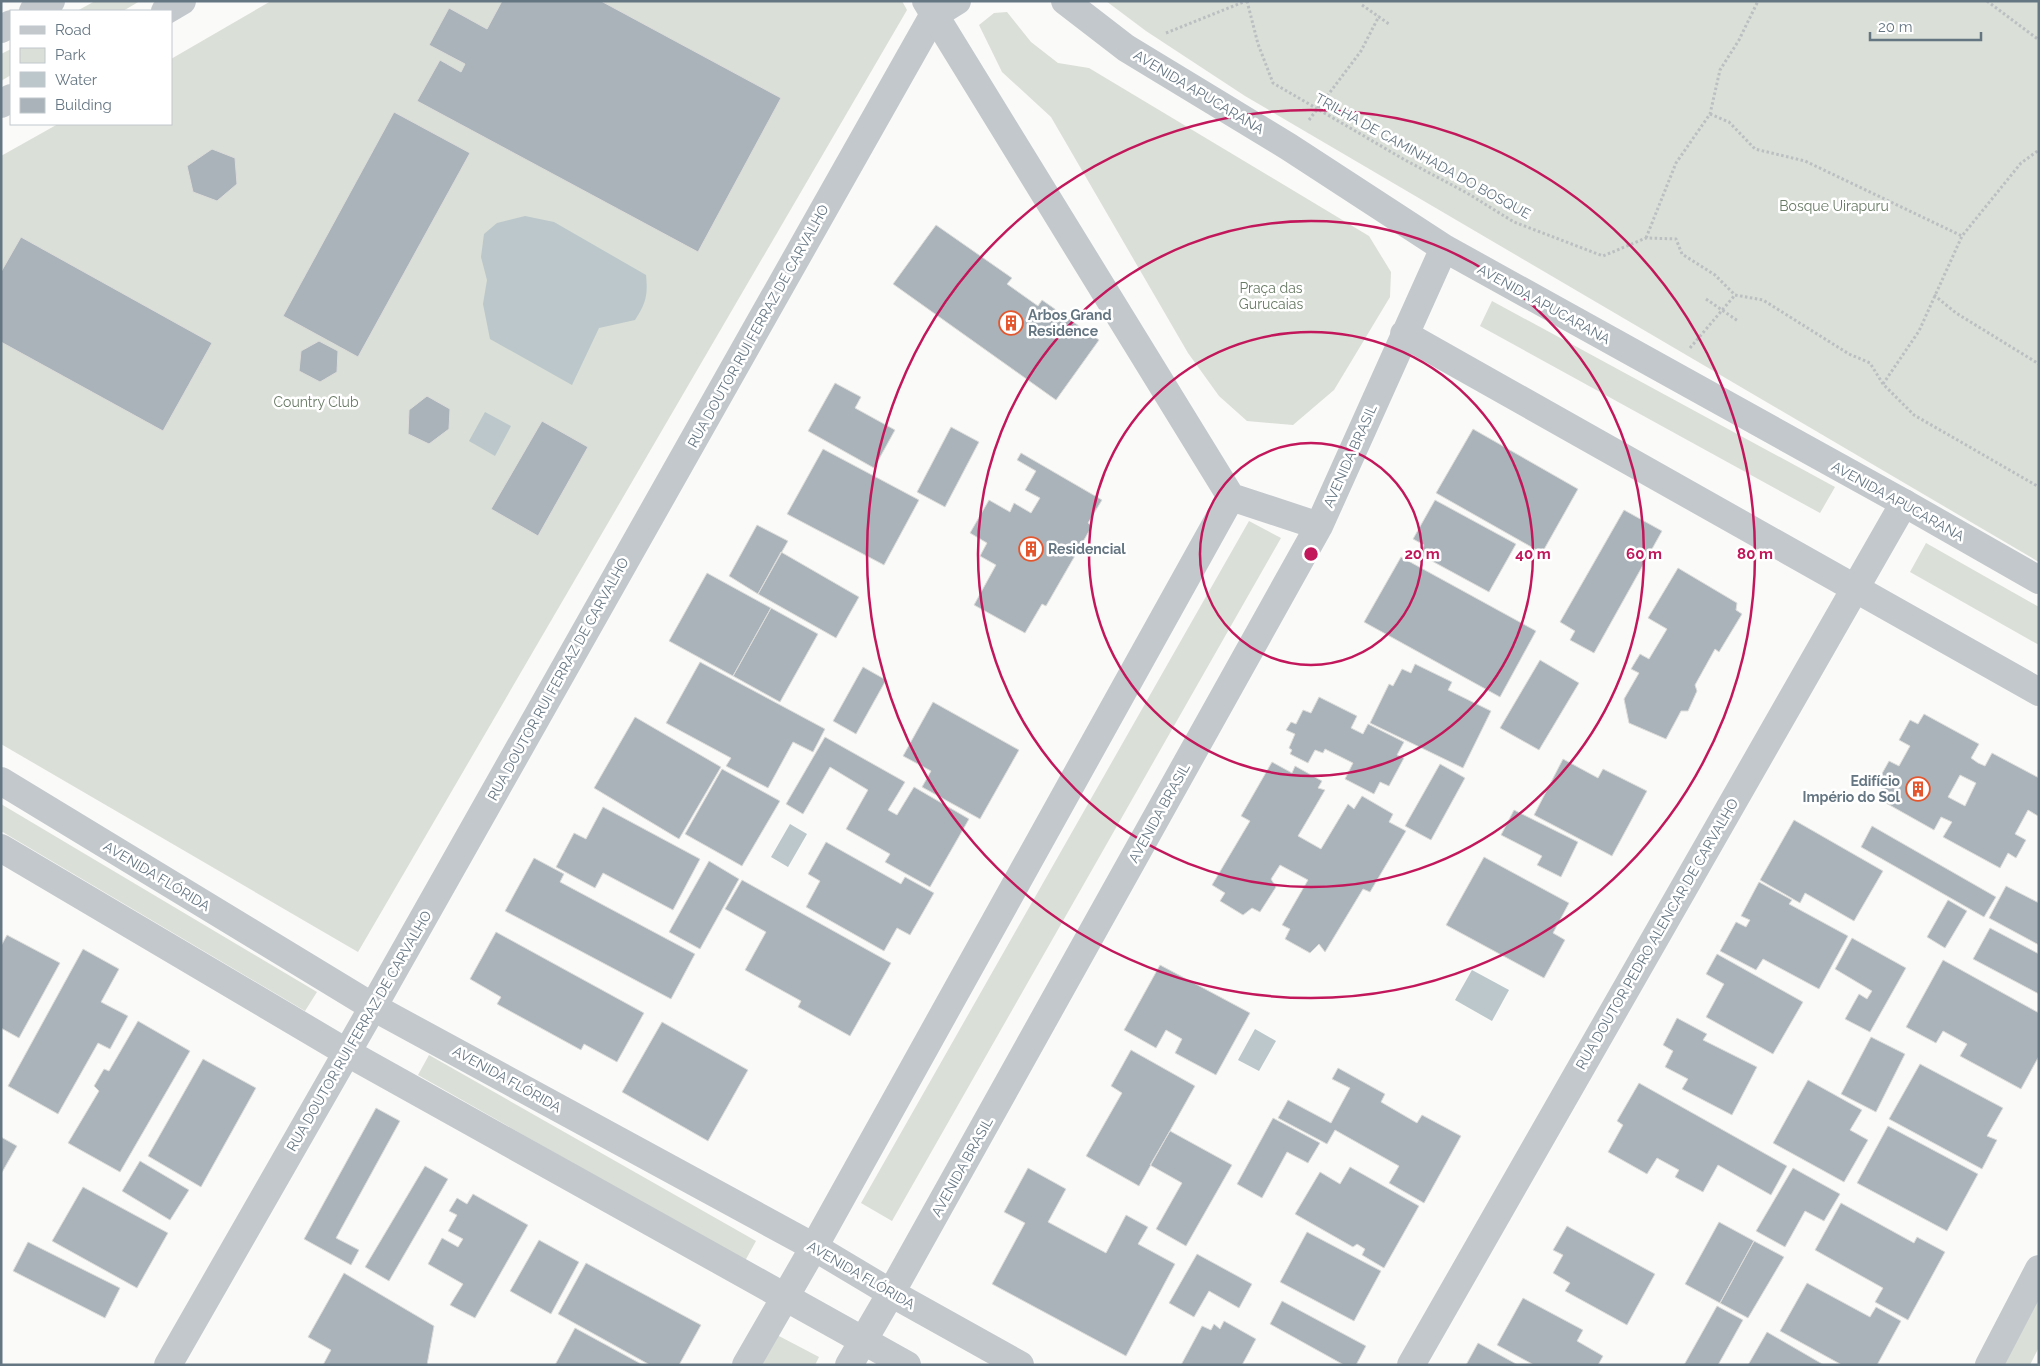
<svg xmlns="http://www.w3.org/2000/svg" width="2040" height="1366" font-family="Raleway,sans-serif">
<style>
.green{fill:#dadfd7}
.water{fill:#bbc7cb}
.building{fill:#aab3b9;stroke:#dcdcda;fill-rule:evenodd}
.lines{fill:none;stroke-linecap:round;stroke-linejoin:round}
.path{stroke:#bbbfc2;stroke-width:3;stroke-dasharray:2.5 2.5;stroke-linecap:butt}
.minor{stroke:#c3c8cc;stroke-width:28}
.tertiary{stroke:#c3c8cc;stroke-width:28}
.ring{fill:none;stroke:#c2185b;stroke-width:2.5}
.labels{text-anchor:middle;dominant-baseline:central;stroke-width:5;stroke-linejoin:round;paint-order:stroke}
.street-label{font-size:14px;fill:#657683;stroke:#fff}
.park-label{font-size:14px;fill:#687a64;stroke:#fff}
.poi-label{font-size:14px;font-weight:bold;fill:#657683;stroke:#fff;text-anchor:start}
.centre{fill:#c2185b;stroke:#fff;stroke-width:2.5}
.ring-label{font-size:15px;text-anchor:middle;font-weight:bold;fill:#c2185b;stroke:#fff;stroke-width:5;stroke-linejoin:round;paint-order:stroke}
</style>
<rect width="100%" height="100%" fill="#fafaf8"/>
<path class="green" d="M95 1H140L123 11H77Z
M271 1H902L907 10 358 952 1 744V156L58 124H171V59Z
M1106 1H2039V562L1245 96 1146 31Z
M1007 12 1031 42 1058 63 1089 68 1369 236 1391 272 1390 297 1334 390 1293 425 1247 421 1219 396 1188 353 1051 117 1002 72 979 25 994 13Z
M11 49V75L1 81V54Z
M1492 301 1835 487 1820 513 1480 326Z
M1249 521 1281 538 892 1221 861 1203Z
M1926 543 2039 607V645L1910 572Z
M1 804 317 992 305 1011 1 831Z
M429 1055 756 1241 745 1261 418 1075Z
M2039 1289V1347L2030 1365H2000Z
M777 1335 819 1357 815 1365H761Z"/>
<path class="water" d="M525 216 554 222 646 275C648 295 646 303 635 320L599 328 572 385 490 339 483 304 487 280 481 257 484 234 497 223Z
M485 412 511 426 495 456 469 441Z
M790 824 807 834 788 867 771 857Z
M1472 970 1509 990 1492 1021 1455 1000Z
M1255 1029 1276 1041 1259 1071 1238 1060Z"/>
<path class="building" d="M502 1H601L781 98 698 252 417 101 440 60 461 72 465 64 429 45 449 8 487 29Z
M394 112 470 153 358 357 283 316Z
M212 149 235 158 237 184 217 201 193 192 187 166Z
M936 225 1012 278 1007 284 1038 306 1042 300 1099 340 1056 400 893 284Z
M21 237 212 343 163 431 1 342V272Z
M319 341 338 351 337 372 320 382 299 371 301 351Z
M835 383 861 397 855 408 895 430 874 468 808 431Z
M427 396 450 409 449 429 429 444 408 434 409 410Z
M542 421 588 447 538 536 491 509Z
M951 427 979 442 945 507 917 492Z
M1473 429 1578 489 1542 553 1436 493Z
M823 449 919 500 884 565 787 514Z
M1021 453 1102 500 1088 523 1092 526 1046 606 1042 604 1025 633 974 605 996 565 980 556 987 543 970 533 989 500 1010 512 1014 503 1031 513 1040 498 1025 490 1036 471 1017 460Z
M1435 500 1516 544 1489 592 1419 554 1424 545 1413 539Z
M1624 510 1662 531 1594 653 1570 640 1575 631 1560 622Z
M757 525 788 541 758 594 729 576Z
M781 552 859 597 836 638 758 594Z
M1401 557 1536 631 1500 697 1364 622Z
M1678 568 1737 603 1736 610 1742 614 1719 652 1715 649 1695 685 1697 691 1688 711H1681L1666 739 1629 723 1624 699 1639 673 1631 669 1640 654 1649 659 1667 629 1648 618Z
M707 573 771 608 733 676 669 641Z
M771 608 818 634 780 702 733 676Z
M1540 660 1579 683 1539 750 1500 728Z
M700 662 825 729 813 752 793 742 768 788 726 766 731 758 666 723Z
M1415 664 1452 682 1448 690 1491 711 1463 768 1370 723 1389 684 1393 686 1402 669 1411 673Z
M863 667 886 680 856 734 833 721Z
M1319 697 1357 716 1351 728 1363 734 1368 724 1404 742 1397 755 1404 758 1389 786 1380 782 1374 794 1345 779 1353 763 1325 749 1323 753 1315 750 1308 763 1290 754 1292 750 1289 748 1295 734 1286 730 1291 722 1296 724 1303 710 1311 713Z
M933 702 1019 750 980 819 922 787 931 771 903 756Z
M1924 714 1979 744 1971 758 1978 763 1985 766 1992 753 2039 778V814L2038 816 2028 810 2015 834 2026 840 2016 858 2008 853 2000 868 1943 837 1952 822 1941 817 1934 830 1877 798 1885 783 1879 779 1889 761 1899 766 1910 746 1899 740 1910 720 1918 724ZM1960 775 1976 783 1965 806 1948 797Z
M635 717 721 767 679 839 594 788Z
M825 737 905 782 888 810 897 815 914 787 969 819 930 887 885 862 890 854 846 829 868 790 830 767 803 814 786 804Z
M1563 759 1598 778 1603 769 1647 791 1612 856 1534 815Z
M1272 762 1292 773 1295 766 1322 781 1318 788 1325 790 1298 836 1321 849 1348 804 1354 809 1362 796 1393 814 1389 822 1406 831 1370 892 1363 889 1325 952 1319 944 1310 953 1285 939 1290 929 1282 925 1308 880 1280 865 1271 879 1276 887 1260 912 1252 908 1243 915 1220 901 1225 893 1212 885 1250 821 1241 816Z
M1440 764 1465 778 1431 840 1405 826Z
M722 769 780 801 742 866 685 834Z
M603 807 700 859 673 910 603 873 595 888 556 867 574 833 586 839Z
M1514 810 1578 842 1561 877 1537 865 1542 856 1501 835Z
M1794 820 1883 871 1854 921 1805 893 1800 903 1760 880Z
M1872 826 1996 897 1984 917 1861 847Z
M826 842 901 884 905 877 934 893 910 935 897 928 884 951 806 907 820 881 808 874Z
M1484 857 1569 903 1553 933 1565 940 1544 978 1446 925Z
M534 858 564 874 560 882 695 954 671 999 505 911Z
M709 861 739 879 700 949 669 932Z
M742 880 891 963 850 1036 798 1007 801 1001 745 970 766 932 725 909Z
M1759 882 1792 900 1789 904 1848 936 1819 989 1763 959 1756 970 1720 951 1736 922 1746 927 1750 920 1741 916Z
M2006 886 2039 903V945L1989 918Z
M1948 900 1967 911 1945 948 1927 937Z
M1990 928 2039 954V994L1973 959Z
M496 932 644 1013 617 1062 584 1044 581 1050 497 1004 501 997 470 979Z
M7 935 60 963 19 1038 1 1028V946Z
M1852 938 1906 968 1870 1032 1845 1019 1859 994 1867 999 1872 991 1835 969Z
M83 949 119 969 101 1002 128 1016 110 1049 98 1043 58 1114 8 1086Z
M1717 954 1803 1002 1773 1054 1706 1017 1724 984 1706 974Z
M1943 960 2039 1013V1056L2021 1089 1960 1056 1967 1044 1943 1031 1936 1043 1906 1027Z
M1160 965 1250 1013 1216 1075 1175 1053 1182 1039 1166 1030 1156 1048 1124 1030Z
M1677 1018 1707 1034 1703 1040 1757 1067 1732 1115 1682 1089 1688 1079 1665 1067 1673 1051 1663 1045Z
M138 1021 190 1051 120 1172 68 1143 99 1091 94 1086 104 1069 109 1071Z
M662 1022 748 1070 708 1141 622 1092Z
M1871 1037 1905 1054 1876 1112 1841 1094Z
M1131 1050 1195 1086 1139 1186 1086 1156 1122 1093 1111 1086Z
M203 1059 256 1088 201 1187 148 1156Z
M1920 1064 2003 1108 1987 1136 1997 1140 1982 1169 1889 1119Z
M1338 1068 1385 1094 1381 1102 1417 1123 1422 1115 1461 1136 1424 1203 1389 1183 1399 1166 1335 1130 1327 1144 1278 1118 1288 1100 1331 1123 1350 1088 1332 1079Z
M1808 1080 1862 1110 1850 1130 1868 1140 1844 1182 1773 1143Z
M1639 1083 1787 1166 1771 1195 1718 1165 1703 1192 1675 1177 1679 1170 1657 1158 1647 1174 1608 1152 1623 1125 1617 1121Z
M376 1108 400 1121 336 1238 359 1250 351 1265 304 1239Z
M1273 1118 1320 1143 1308 1163 1287 1152 1262 1198 1237 1184Z
M1888 1126 1978 1174 1947 1231 1857 1183Z
M1170 1131 1232 1165 1186 1246 1156 1229 1182 1183 1150 1165Z
M1 1137 17 1146 1 1174Z
M140 1161 189 1190 170 1220 122 1191Z
M425 1166 448 1179 389 1281 365 1267Z
M1350 1167 1419 1206 1384 1268 1362 1255 1365 1249 1357 1244 1353 1247 1295 1214 1320 1172 1340 1184Z
M1028 1168 1066 1189 1048 1222 1106 1253 1126 1215 1148 1227 1138 1244 1175 1264 1126 1356 992 1284 1025 1223 1004 1212Z
M1793 1168 1840 1194 1824 1221 1805 1211 1785 1247 1756 1231Z
M83 1187 168 1233 137 1288 52 1241Z
M473 1194 528 1225 475 1318 450 1305 463 1284 428 1264 442 1238 458 1247 463 1239 448 1231 457 1215 449 1211 457 1198 467 1204Z
M1841 1203 1914 1243 1917 1237 1945 1252 1908 1320 1875 1302 1883 1288 1815 1250Z
M1719 1222 1754 1241 1720 1303 1685 1284Z
M1567 1226 1655 1274 1627 1325 1565 1291 1570 1283 1553 1273 1563 1255 1553 1250Z
M1307 1232 1381 1271 1354 1321 1280 1282Z
M539 1240 579 1262 551 1314 510 1291Z
M1754 1241 1784 1257 1748 1318 1720 1303Z
M28 1242 120 1288 105 1318 13 1271Z
M1197 1254 1252 1284 1239 1308 1209 1291 1194 1317 1169 1303Z
M586 1263 701 1325 679 1365H650L558 1314Z
M344 1273 434 1326 427 1365H323L331 1350 308 1337Z
M1807 1283 1870 1317 1876 1307 1901 1321 1877 1365H1842L1780 1331Z
M1523 1298 1583 1330 1577 1341 1603 1356 1598 1365H1534L1497 1345Z
M1282 1301 1366 1346 1356 1365H1344L1270 1324Z
M1717 1306 1743 1320 1718 1365H1684Z
M1224 1321 1256 1339 1242 1365H1181L1202 1326 1211 1330 1214 1324 1220 1329Z
M575 1328 643 1365H555Z
M1767 1332 1824 1365H1748Z
M1478 1343 1518 1365H1466Z"/>
<g class="lines">
<path class="path" d="M1247 1 1258 44 1273 83 1405 160 1467 193 1514 222 1603 256 1646 238 1676 239 1682 254 1715 275 1735 295 1763 300 1849 354 1870 363 1883 384 1914 415 2039 487
M1987 1 2039 40
M1362 5 1389 24
M1166 33 1246 1
M1710 114 1729 122 1755 149 1805 161 1962 236
M1309 120 1361 51 1379 16
M1646 238 1676 163 1710 114 1720 70 1739 40 1758 1
M1934 295 1956 313 2039 364
M1706 299 1738 321
M1690 348 1735 295
M1883 384 1919 331 1962 236 2021 163 2039 150"/>
<path class="minor" d="M168 1365 373 1007 933 16 957 1
M1411 1365 1904 503"/>
<path class="tertiary" d="M926 1 1231 497 1319 526
M1065 1 1126 48 1289 147 1444 248 1904 503 2039 580
M33 11 51 1
M165 11 182 1
M1 29 11 24
M1 104 11 98
M1404 334 2039 692
M1 781 373 1007 814 1247 891 1293 1020 1365
M1 848 346 1052 907 1365
M746 1365 814 1247 1231 497
M849 1365 891 1293 1319 526 1444 248
M1989 1365 2039 1269"/>
</g>
<g class="ring">
<circle cx="1311" cy="554" r="111"/>
<circle cx="1311" cy="554" r="222"/>
<circle cx="1311" cy="554" r="333"/>
<circle cx="1311" cy="554" r="444"/>
</g>
<defs>
<g id="building-ring" transform="scale(1.25)"><circle r="9.5" fill="#fff" stroke="#e4572e" stroke-width="1.5"/><path d="M-4-6H4V6H1V3H-1V6H-4ZM-2.5-4.3h1.7v1.8h-1.7ZM.8-4.3h1.7v1.8H.8ZM-2.5-1h1.7V.8h-1.7ZM.8-1h1.7V.8H.8Z" fill="#e4572e"/></g>
</defs>
<g fill-rule="evenodd">
<use href="#building-ring" x="1011" y="323"/>
<use href="#building-ring" x="1031" y="549"/>
<use href="#building-ring" x="1918" y="789"/>
</g>
<g class="labels">
<g class="street-label">
<text transform="translate(1199 92) rotate(31)">AVENIDA APUCARANA</text>
<text transform="translate(1423 156) rotate(29)">TRILHA DE CAMINHADA DO BOSQUE</text>
<text transform="translate(1544 304) rotate(29)">AVENIDA APUCARANA</text>
<text transform="translate(758 326) rotate(-61)">RUA DOUTOR RUI FERRAZ DE CARVALHO</text>
<text transform="translate(1350 456) rotate(-66)">AVENIDA BRASIL</text>
<text transform="translate(1898 501) rotate(29)">AVENIDA APUCARANA</text>
<text transform="translate(558 679) rotate(-61)">RUA DOUTOR RUI FERRAZ DE CARVALHO</text>
<text transform="translate(1159 813) rotate(-61)">AVENIDA BRASIL</text>
<text transform="translate(157 876) rotate(31)">AVENIDA FLÓRIDA</text>
<text transform="translate(1657 934) rotate(-60)">RUA DOUTOR PEDRO ALENCAR DE CARVALHO</text>
<text transform="translate(359 1031) rotate(-60)">RUA DOUTOR RUI FERRAZ DE CARVALHO</text>
<text transform="translate(507 1079) rotate(29)">AVENIDA FLÓRIDA</text>
<text transform="translate(962 1167) rotate(-61)">AVENIDA BRASIL</text>
<text transform="translate(861 1275) rotate(30)">AVENIDA FLÓRIDA</text>
</g>
<g class="park-label">
<text x="1834" y="206">Bosque Uirapuru</text>
<text x="1271" y="288">Praça das<tspan x="1271" dy="16">Gurucaias</tspan></text>
<text x="316" y="402">Country Club</text>
</g>
<g class="poi-label">
<text x="1028" y="315">Arbos Grand<tspan x="1028" dy="16">Residence</tspan></text>
<text x="1048" y="549">Residencial</text>
<text x="1900" y="781" text-anchor="end">Edifício<tspan x="1900" dy="16">Império do Sol</tspan></text>
</g>
</g>
<circle cx="1311" cy="554" r="8" class="centre"/>
<g class="ring-label">
<text x="1422" y="559">20 m</text>
<text x="1533" y="559">40 m</text>
<text x="1644" y="559">60 m</text>
<text x="1755" y="559">80 m</text>
</g>
<rect width="2040" height="1366" fill="none" stroke="#657683" stroke-width="5"/>
<rect x="10" y="10" width="162" height="115" fill="#ffffff" stroke="#c1c8cd"/>
<rect x="20" y="26" width="25" height="8" fill="#c3c8cc" stroke="#c1c8cd"/>
<text x="55" y="35" font-size="15" fill="#657683">Road</text>
<rect x="20" y="48" width="25" height="15" fill="#dadfd7" stroke="#c1c8cd"/>
<text x="55" y="60" font-size="15" fill="#657683">Park</text>
<rect x="20" y="72" width="25" height="15" fill="#bbc7cb" stroke="#c1c8cd"/>
<text x="55" y="85" font-size="15" fill="#657683">Water</text>
<rect x="20" y="98" width="25" height="15" fill="#aab3b9" stroke="#c1c8cd"/>
<text x="55" y="110" font-size="15" fill="#657683">Building</text>
<path d="M1870 32v8h111v-8" fill="none" stroke="#657683" stroke-width="2.5"/>
<text x="1878" y="32" font-size="15" fill="#657683" stroke="#ffffff" stroke-width="4" paint-order="stroke">20 m</text>
</svg>
